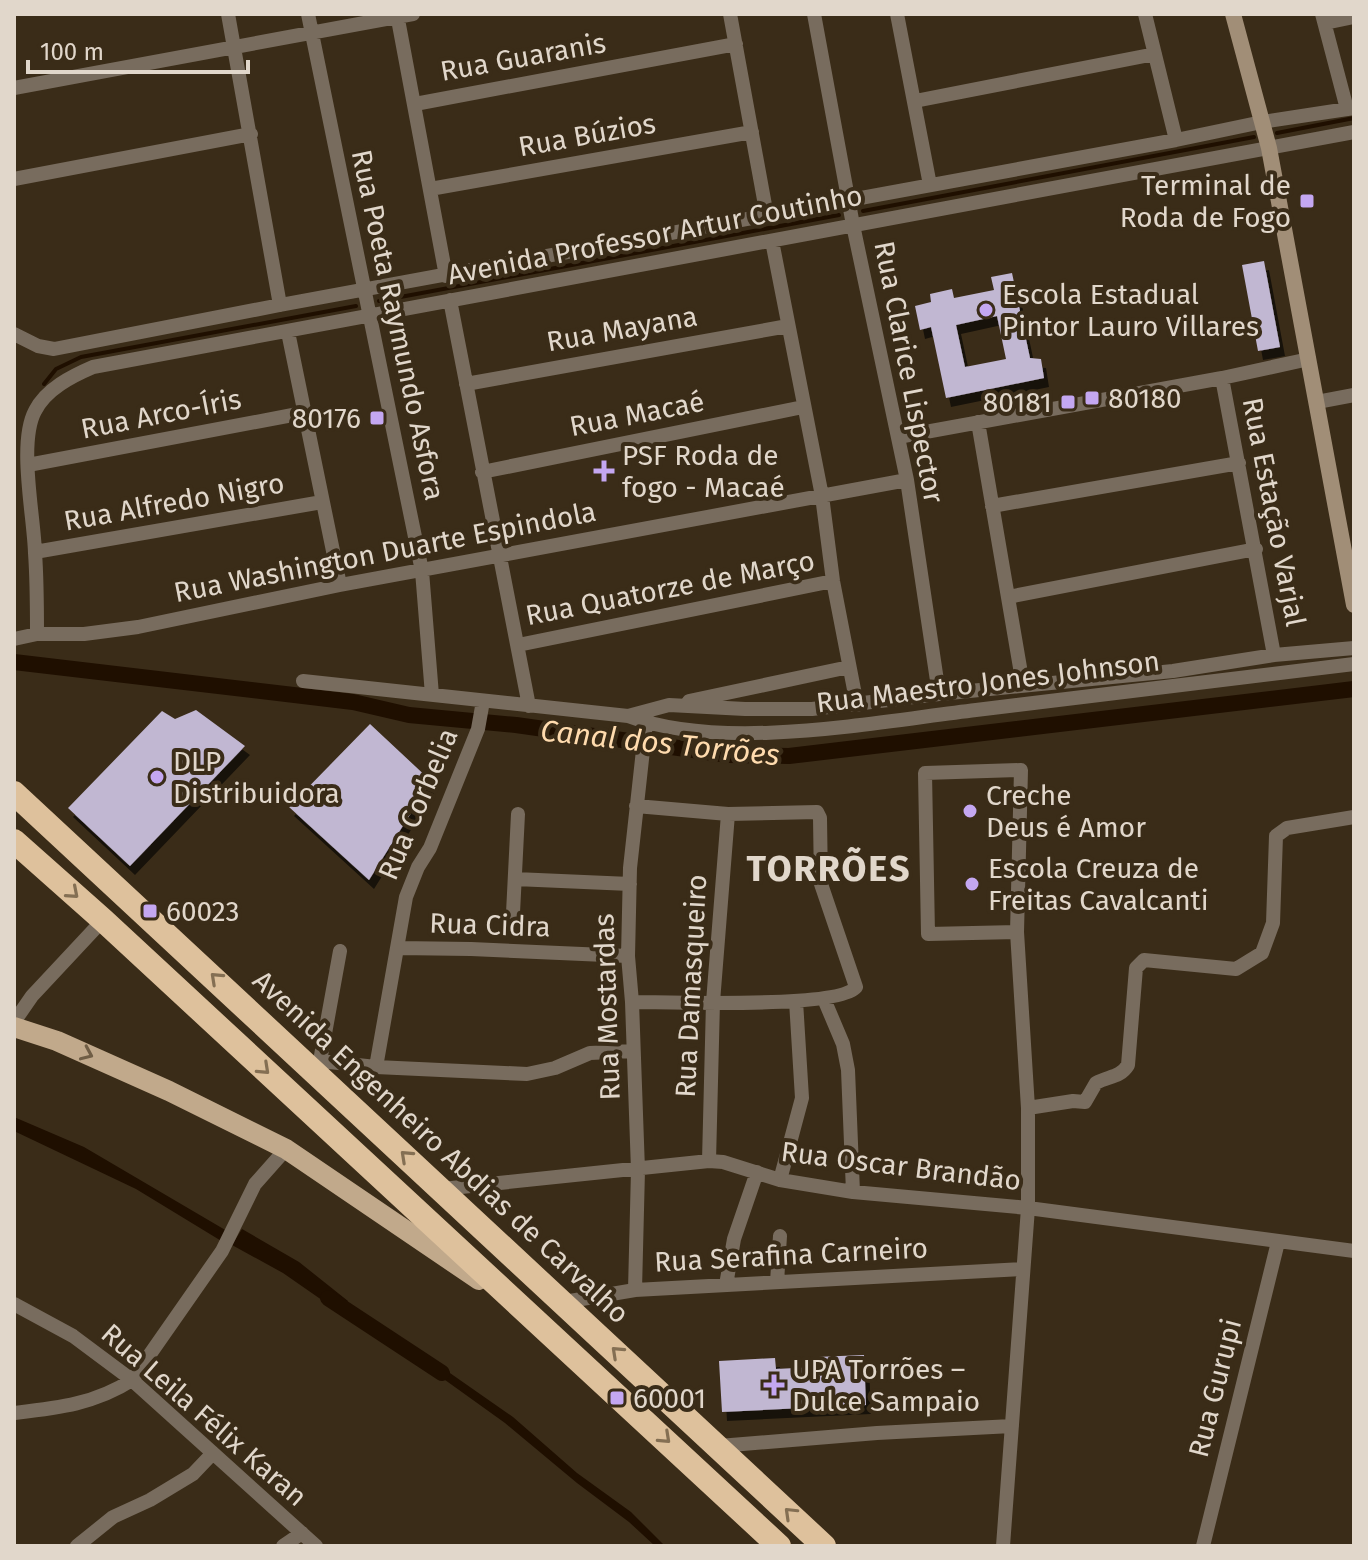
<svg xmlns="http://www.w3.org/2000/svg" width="1368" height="1560" font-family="'Fira Sans',sans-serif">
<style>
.water{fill:#1f0f00}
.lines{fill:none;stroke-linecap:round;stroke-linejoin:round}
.stream{stroke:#1f0f00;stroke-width:4}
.canal{stroke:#1f0f00;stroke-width:16}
.building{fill:#c1b7d2;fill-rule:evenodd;filter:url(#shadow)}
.street{stroke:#786c5e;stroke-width:14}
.secondary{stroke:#a18e77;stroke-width:16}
.primary{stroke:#c1a98b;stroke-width:20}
.highway{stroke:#dec19c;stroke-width:24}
.oneway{stroke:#846f53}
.oneway2{stroke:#705e46}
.poi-dot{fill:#c4a7f1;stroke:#3a2c18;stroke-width:3}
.labels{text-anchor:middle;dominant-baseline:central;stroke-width:8;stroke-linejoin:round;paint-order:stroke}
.street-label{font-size:28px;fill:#e1d7cb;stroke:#3a2c18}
.poi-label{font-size:28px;fill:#e1d7cb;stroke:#3a2c18;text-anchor:start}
.water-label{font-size:30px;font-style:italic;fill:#ffdbae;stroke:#3a2c18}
.district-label{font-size:36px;font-weight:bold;letter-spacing:2px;fill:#e1d7cb;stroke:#3a2c18}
</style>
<defs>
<filter id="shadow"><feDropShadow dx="5" dy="9" stdDeviation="0" flood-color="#0009"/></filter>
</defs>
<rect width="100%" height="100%" fill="#3a2c18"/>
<path class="water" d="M14 1117 84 1147 227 1231 223 1242 136 1189 14 1131Z
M242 1229 299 1262 348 1301 342 1314 283 1273 232 1245Z
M427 1357 513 1417 577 1473 631 1512 665 1546H655L629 1522 577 1483 505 1423 427 1367Z"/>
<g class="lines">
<path class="stream" d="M1277 133 1354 118
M863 211 1254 137
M379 301 839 215
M44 384 56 369 81 357 356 306"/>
<path class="canal" d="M14 662 353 702 409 715 516 725 728 755 789 756 1354 689
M328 1298 442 1373"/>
</g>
<path class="building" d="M1264 261 1280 347 1258 351 1242 265Z
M1012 273 1030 358 1041 359 1044 378 946 398 931 327 920 330 915 306 931 302 930 294 952 289 954 298 994 290 991 277ZM997 316 1006 359 965 367 956 325Z
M196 710 245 746 130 866 68 808 162 711 175 719Z
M370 724 431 781 369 880 289 807Z
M864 1355 866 1405 722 1412 719 1361 775 1358 776 1369 814 1367 816 1357Z"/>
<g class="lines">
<path class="street" d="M228 14 280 305
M308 14 422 571 432 695
M397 14 446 276
M730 14 767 216
M814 14 853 225 907 480 939 694
M897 14 930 185
M1145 14 1176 140
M1322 14 1347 109
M1325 23 1354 17
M14 88 413 14
M915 101 1155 54
M415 104 736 44
M14 179 251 134
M430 189 752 132
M772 241 822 496 833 581 857 705
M450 300 529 706
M288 332 340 585
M14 334 38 346 54 349 280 305 1176 140 1262 122 1354 108
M1222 378 1274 655
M466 384 788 326
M1317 402 1354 395
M978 422 1023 685
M898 437 1222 378 1309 359
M28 465 303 413
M482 472 803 407
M992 506 1239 463
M35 552 322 502
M1008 597 1256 549
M37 634C37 607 37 580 35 553 34 516 18 443 35 411 46 389 72 376 93 367L1354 132
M14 639 37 634H84L138 627 340 585 907 480
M518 645 833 581
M303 681 628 716C723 752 875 722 976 710 1102 695 1228 679 1354 664
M689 701 849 667
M628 716 669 705 745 709H812L939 694 1173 671 1274 655 1354 648
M515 879 630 884
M513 913 518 814
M398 948 471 949 628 956
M824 999 843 1044 848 1070 853 1192
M632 1002C667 1002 839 1009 856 987L821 884 820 818 817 812 728 814 636 806
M14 1022 32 996 103 920
M320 1061 340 951
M376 1067 406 897 418 867 430 848 478 729 483 701
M315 1072 320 1061 376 1067 527 1074 555 1068 590 1053 633 1051
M1028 1108 1073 1101 1085 1102 1096 1083C1108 1076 1120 1078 1128 1065L1136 968 1144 960 1236 969 1262 953 1273 923 1276 836 1287 828 1354 817
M709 1161 713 1002 728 814
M780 1180 802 1098 796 1001
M442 1189 709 1161 723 1162 780 1180 853 1192 1028 1208 1354 1251
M777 1282 780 1236
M726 1285 734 1239 757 1172
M635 1290 638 1170 632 1002 628 956 630 868 646 723
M564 1302 635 1290 1022 1269
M14 1304 73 1336 132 1380 316 1546
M14 1413C57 1408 95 1404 132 1380L222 1251 255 1184 286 1149
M719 1446 877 1433 1012 1426
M77 1546 113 1517 150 1500 193 1474 212 1454
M283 1546 302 1533
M1003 1546 1028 1208V1108L1017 932 1021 770 925 773 928 934 1017 932
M1203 1546 1278 1242"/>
<path class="secondary" d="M1233 14 1269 148 1354 605"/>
<path class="primary" d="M14 1027 57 1041 169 1091 286 1149 479 1280"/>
<path class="highway" d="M14 793 824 1546
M14 841 103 920 779 1546"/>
</g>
<defs><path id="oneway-chevron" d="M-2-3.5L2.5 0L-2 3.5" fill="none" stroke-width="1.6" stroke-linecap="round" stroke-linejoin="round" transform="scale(2)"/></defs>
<g class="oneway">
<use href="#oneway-chevron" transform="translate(73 893) rotate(41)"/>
<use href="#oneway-chevron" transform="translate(216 978) rotate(-137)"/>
<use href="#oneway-chevron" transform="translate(264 1069) rotate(43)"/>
<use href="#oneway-chevron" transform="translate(406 1156) rotate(-137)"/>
<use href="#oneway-chevron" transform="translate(617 1352) rotate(-137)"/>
<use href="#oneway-chevron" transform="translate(665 1438) rotate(43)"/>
<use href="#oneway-chevron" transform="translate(790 1513) rotate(-136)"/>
</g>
<use class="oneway2" href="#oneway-chevron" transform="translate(87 1054) rotate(24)"/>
<g class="poi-dot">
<rect x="1299" y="193" width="16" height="16" rx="4"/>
<circle cx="986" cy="310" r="8"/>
<rect x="1084" y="390" width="16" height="16" rx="4"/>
<rect x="1060" y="394" width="16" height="16" rx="4"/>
<rect x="369" y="410" width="16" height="16" rx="4"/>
<path d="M600 459h8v8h8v8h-8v8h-8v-8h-8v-8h8z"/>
<circle cx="157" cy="777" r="8"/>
<circle cx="970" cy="811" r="8"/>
<circle cx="972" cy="884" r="8"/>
<rect x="142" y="903" width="16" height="16" rx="4"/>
<path d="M770 1373h8v8h8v8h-8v8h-8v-8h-8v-8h8z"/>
<rect x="609" y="1390" width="16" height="16" rx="4"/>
</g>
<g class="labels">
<g class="street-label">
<text transform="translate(523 57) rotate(-10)">Rua Guaranis</text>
<text transform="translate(587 135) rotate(-10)">Rua Búzios</text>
<text transform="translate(655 235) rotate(-11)">Avenida Professor Artur Coutinho</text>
<text transform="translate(398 325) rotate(78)">Rua Poeta Raymundo Asfora</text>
<text transform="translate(622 329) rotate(-10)">Rua Mayana</text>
<text transform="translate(909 372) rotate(79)">Rua Clarice Lispector</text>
<text transform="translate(161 414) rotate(-11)">Rua Arco-Íris</text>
<text transform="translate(637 414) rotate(-11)">Rua Macaé</text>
<text transform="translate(174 502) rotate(-10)">Rua Alfredo Nigro</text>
<text transform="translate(1274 512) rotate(79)">Rua Estação Varjal</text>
<text transform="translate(385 552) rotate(-11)">Rua Washington Duarte Espindola</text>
<text transform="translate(670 588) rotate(-11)">Rua Quatorze de Março</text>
<text transform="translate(988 682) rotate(-7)">Rua Maestro Jones Johnson</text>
<text transform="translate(418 804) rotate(-67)">Rua Corbelia</text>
<text transform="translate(490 925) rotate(2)">Rua Cidra</text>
<text transform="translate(691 986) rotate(-87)">Rua Damasqueiro</text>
<text transform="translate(607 1007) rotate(-92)">Rua Mostardas</text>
<text transform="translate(441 1147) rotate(43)">Avenida Engenheiro Abdias de Carvalho</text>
<text transform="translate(901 1166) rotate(7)">Rua Oscar Brandão</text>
<text transform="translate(791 1255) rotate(-3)">Rua Serafina Carneiro</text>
<text transform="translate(1215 1388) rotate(-76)">Rua Gurupi</text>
<text transform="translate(204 1415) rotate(41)">Rua Leila Félix Karan</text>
</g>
<g class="poi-label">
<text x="1291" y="185" text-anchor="end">Terminal de<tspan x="1291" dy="32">Roda de Fogo</tspan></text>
<text x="1002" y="294">Escola Estadual<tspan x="1002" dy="32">Pintor Lauro Villares</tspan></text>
<text x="1108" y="398">80180</text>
<text x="1052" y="402" text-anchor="end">80181</text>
<text x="361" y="418" text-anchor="end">80176</text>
<text x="622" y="455">PSF Roda de<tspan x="622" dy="32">fogo - Macaé</tspan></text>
<text x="173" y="761">DLP<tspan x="173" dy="32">Distribuidora</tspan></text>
<text x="986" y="795">Creche<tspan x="986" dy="32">Deus é Amor</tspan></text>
<text x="988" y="868">Escola Creuza de<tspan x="988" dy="32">Freitas Cavalcanti</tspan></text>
<text x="166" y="911">60023</text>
<text x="792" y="1369">UPA Torrões –<tspan x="792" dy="32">Dulce Sampaio</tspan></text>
<text x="633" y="1398">60001</text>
</g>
<g class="water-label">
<text transform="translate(660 743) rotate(6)">Canal dos Torrões</text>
</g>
<g class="district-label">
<text x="829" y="869">TORRÕES</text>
</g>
</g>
<rect width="1368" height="1560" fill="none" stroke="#e1d7cb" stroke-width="32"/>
<path d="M28 60v12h220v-12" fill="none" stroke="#e1d7cb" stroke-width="4"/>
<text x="40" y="60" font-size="24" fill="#e1d7cb" stroke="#3a2c18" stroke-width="6" paint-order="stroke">100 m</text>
</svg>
